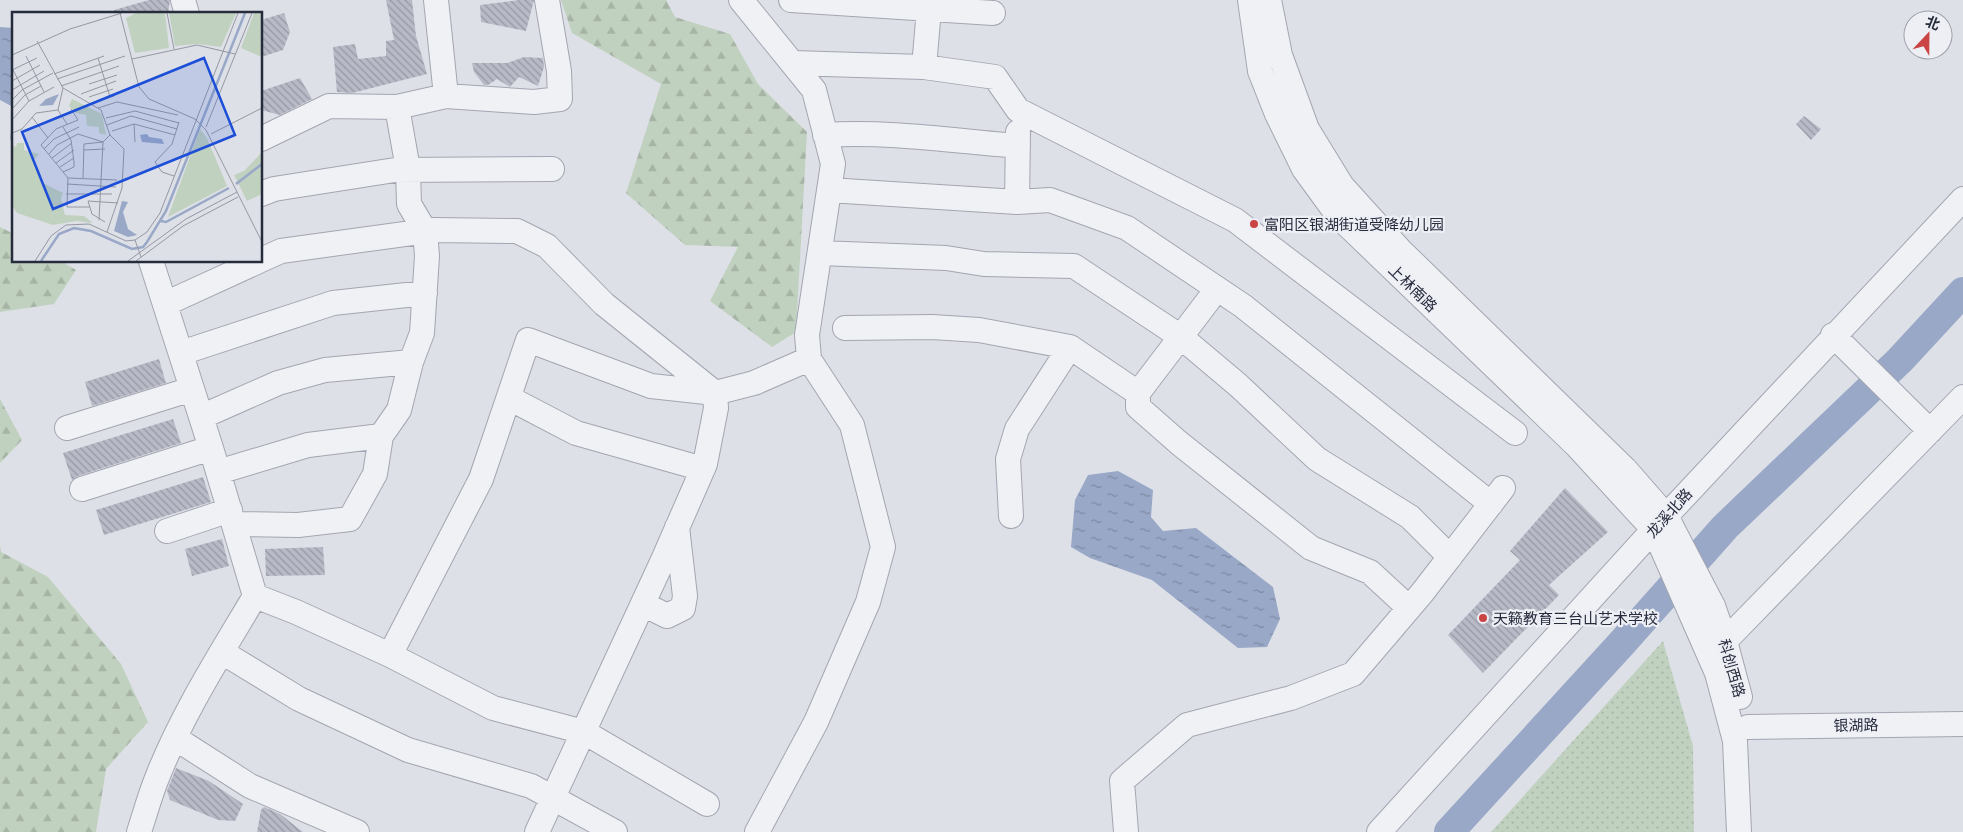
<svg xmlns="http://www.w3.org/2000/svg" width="1963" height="832" font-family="Quicksand,'Noto Sans SC',sans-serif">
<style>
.grass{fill:url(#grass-dots)}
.forest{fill:url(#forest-firs)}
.water{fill:url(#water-ripples)}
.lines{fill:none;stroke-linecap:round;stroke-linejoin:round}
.river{stroke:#99a8c7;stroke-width:30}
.building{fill:url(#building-back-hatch)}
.minor-casing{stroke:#a3a6b1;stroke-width:26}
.minor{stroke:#f0f1f5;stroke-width:24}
.poi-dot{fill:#cb4444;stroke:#edeff5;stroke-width:2}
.labels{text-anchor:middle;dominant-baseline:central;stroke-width:4.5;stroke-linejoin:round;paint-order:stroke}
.poi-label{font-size:15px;fill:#272c3d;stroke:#edeff5;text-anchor:start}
.street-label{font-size:15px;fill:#272c3d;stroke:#edeff5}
.inset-river{fill:none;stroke:#99a8c7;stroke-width:2.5}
.inset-road{fill:none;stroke:#9598a3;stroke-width:1}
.view{fill:#1d4ed8;fill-opacity:0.15;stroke:#1d4ed8;stroke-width:2.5}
.inset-edge{fill:none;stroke:#272c3d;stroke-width:2.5}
</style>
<defs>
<pattern id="grass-dots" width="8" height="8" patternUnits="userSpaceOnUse" patternTransform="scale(1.25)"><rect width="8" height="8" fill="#c1d1bf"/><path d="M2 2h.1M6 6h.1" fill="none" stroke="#a6b4a5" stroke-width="1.8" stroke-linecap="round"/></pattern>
<pattern id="forest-firs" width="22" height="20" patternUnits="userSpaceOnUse" patternTransform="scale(1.25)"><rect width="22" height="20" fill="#c1d1bf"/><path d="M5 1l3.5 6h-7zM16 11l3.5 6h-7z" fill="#a6b4a5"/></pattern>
<pattern id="water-ripples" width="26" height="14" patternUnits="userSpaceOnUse" patternTransform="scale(1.25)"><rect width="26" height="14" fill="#99a8c7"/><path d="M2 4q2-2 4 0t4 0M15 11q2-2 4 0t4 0" fill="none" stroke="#7d89a3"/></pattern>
<pattern id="building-back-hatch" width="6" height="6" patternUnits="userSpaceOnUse" patternTransform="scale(1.25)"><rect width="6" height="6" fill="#b8bbc7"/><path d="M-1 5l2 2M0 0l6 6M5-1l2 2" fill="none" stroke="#9698a3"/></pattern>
</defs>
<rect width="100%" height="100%" fill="#dee0e7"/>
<path class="grass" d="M1663 641 1693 746 1694 832H1491Z"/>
<path class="forest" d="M561 0H666L675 17 730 34 758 84 807 132 796 332 772 347 710 301 738 247 685 245 626 193 661 84 572 33Z
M0 227 14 234V261H61L76 270 54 304 0 312Z
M0 393V399L22 440 0 463Z
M0 545 1 552 48 577 121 664 148 722 106 769 96 832H0Z"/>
<path class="water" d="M0 27 14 28V135L10 140 13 107 0 100Z
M1118 471 1153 490 1151 517 1163 531 1196 528 1273 587 1280 619 1267 647 1238 648 1152 580 1090 558 1071 547 1075 500 1088 475Z"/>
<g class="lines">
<path class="river" d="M1449 832 1622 643 1725 527 1900 360 1963 292"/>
</g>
<path class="building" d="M149 0H170L168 14H114V10Z
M386 0H412L416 36 427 74 352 93 337 92 333 47 355 44 358 59 386 56V41L394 40Z
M519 0H534L526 31 481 22 480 5Z
M284 13 290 32 283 50 261 57V20Z
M524 57 543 58 544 67 538 86 519 77 510 87 497 79 488 85H484L474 72 472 63H507Z
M300 78 312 99 280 115 261 110V91Z
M1804 116 1821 129 1811 140 1796 124Z
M159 359 166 383 92 406 85 382Z
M173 419 181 443 78 476 72 480 63 453Z
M203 477 211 502 104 535 96 510Z
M1565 488 1608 532 1549 585 1559 595 1483 673 1448 635 1520 560 1510 551Z
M222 539 229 566 192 576 185 549Z
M323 547 325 575 266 576 265 549Z
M176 768 209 781 243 804 235 821 218 820 170 800 167 791Z
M264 807 280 814 303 832H257L261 810Z"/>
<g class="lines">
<g class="minor-casing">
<path id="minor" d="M183 0 187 14
M436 0 446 96
M741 0 814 90 833 164 807 335 809 359 852 425 883 547 868 602 816 722 757 832
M791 0 993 13
M1250 0 1260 71 1277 114 1304 169 1339 217 1576 445 1654 530 1717 673 1735 741 1739 832
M1269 0 1280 55 1307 129 1342 186 1400 250 1625 469 1666 516 1713 606 1725 641 1740 697
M792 63 924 67 995 77 1018 110 1235 220 1515 433
M924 67 929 9
M825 135C889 131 954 141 1018 146
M261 139 329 106 397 107 446 96 534 102 560 99 559 71 547 0
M829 190 1017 202 1050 200 1127 228 1243 306 1491 504
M261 194 274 189 395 170 552 169
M1017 202 1018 132
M820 253 946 258 984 264 1074 266 1181 337 1238 385 1317 459 1410 517 1450 557
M261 260 281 251 434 230 517 231 547 246 604 304 715 393 716 408 705 464 663 560 537 832
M165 304 259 261
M845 328 932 327 979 330 1070 347 1138 393V407L1179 443 1311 548 1370 572 1409 608
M1833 335 1930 431
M181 353 333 303 425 293
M1138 393 1217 289
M509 398 576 433 703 469
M201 417 278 383 325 370 411 362
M67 428 192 389
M218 472 308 445 381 436
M82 489 211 448
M1011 516 1008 459 1017 429 1070 347
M234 524 298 525 350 519 375 474 381 436 399 410 411 362 422 333 427 256 425 231 409 204 408 169 397 107
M167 531 230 510
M255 596 296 612 390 655 493 708 584 732 707 804
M643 604 667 616 683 608 685 596 677 527
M1725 641 1963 397
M222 652 299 699 408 750 531 786 615 832
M390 655 481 479 528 340 651 386 715 393 754 383 809 359
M1748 727 1963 724
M175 738 250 786 357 832
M139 832C145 814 150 795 157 778 182 714 220 655 255 596L211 448 151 261
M1126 832 1122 781 1187 725 1291 698 1353 674 1422 593 1503 488
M1379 832 1666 516 1963 199"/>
</g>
<use href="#minor" class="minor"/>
</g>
<g class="poi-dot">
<circle cx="1254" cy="224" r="5"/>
<circle cx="1483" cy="618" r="5"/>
</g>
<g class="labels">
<g class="poi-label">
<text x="1264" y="224">富阳区银湖街道受降幼儿园</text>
<text x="1493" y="618">天籁教育三台山艺术学校</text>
</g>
<g class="street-label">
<text transform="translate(1413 288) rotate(44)">上林南路</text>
<text transform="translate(1669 513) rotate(-48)">龙溪北路</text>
<text transform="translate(1732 668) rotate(74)">科创西路</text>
<text transform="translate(1856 725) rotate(-1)">银湖路</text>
</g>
</g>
<g transform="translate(12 12)">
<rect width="250" height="250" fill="#dee0e7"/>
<path d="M124 1H153L157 36 123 41 114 6ZM242 1H250V45L229 36ZM188 117 195 126 215 174 156 205Z" fill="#c1d1bf"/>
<path d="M60 87 90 102 94 123 87 121V115L75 114 74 103 64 101 57 94ZM5 131H12V138L27 142 21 149 28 160 27 164 31 171 51 181 49 187 53 203 72 204 81 211 64 209 41 213 5 201 0 194V133L4 135Z" fill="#c1d1bf"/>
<path d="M157 1H224L209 35 186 32 163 34ZM250 140V182L235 189 222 163 232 159Z" fill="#c1d1bf"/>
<path d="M47 82 41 93 27 94 34 87ZM135 122 137 125 150 127 152 132 130 130 128 123ZM110 189 116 190 111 200 116 217 125 223 116 225 102 219Z" fill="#99a8c7"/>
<path class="inset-river" d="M224 172 250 152M149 209 154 210 217 176M29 249 47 222 62 216 79 219 120 237 131 235 135 230 154 199 233 1"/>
<path class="inset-road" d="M108 1 127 75 137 87 183 107 194 118 250 230M155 1 162 37M25 29 51 76 89 98 98 123 112 137 110 176 95 220M0 43 58 17 110 1M14 44 32 80M86 46 98 85M120 47 185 33 223 42M0 56 17 89M0 58 25 46M42 62 92 44M45 67 113 44M0 69 28 53M77 72 105 63M49 74 107 54M0 78 32 59M69 82 104 69M77 85 101 77M0 88 10 78 41 61M78 92 102 84M86 96 105 90 166 103M0 97 13 83 29 74M59 97 66 108 44 117 29 133 56 166 55 195H78M46 98 55 112M20 105 36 126M94 106 123 99 167 111M0 108 17 89 42 75M122 112 123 130M95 113 119 104 165 117M51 115 59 128 62 150V155L51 160M194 115 240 1M100 119 122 112 163 123M0 121 10 117 24 101 46 98 51 76M199 122 250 96M32 137 42 127 67 115M72 138 93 137M37 142 45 133 66 122 91 130 87 208M40 146 60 131M44 151 62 138M48 155 62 146M162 164 150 160 143 150 160 132 167 110M56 166 105 168M71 166 72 132 91 130 98 123M55 172 104 175M54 182H100M93 210 80 202 76 189 106 191M123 228 129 245M23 249 39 224 54 213 77 212 114 229 123 228 135 220 148 201 226 1M116 249 174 207 225 180M124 249 171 214 226 185"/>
<path class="view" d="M192 46 223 123 41 197 10 120Z"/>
<rect width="250" height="250" class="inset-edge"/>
</g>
<g transform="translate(1928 35) rotate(22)"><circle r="24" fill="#edeff5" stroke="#9ea1ab"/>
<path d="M0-4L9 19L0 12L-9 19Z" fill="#cb4444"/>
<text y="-8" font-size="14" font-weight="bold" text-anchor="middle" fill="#272c3d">北</text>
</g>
</svg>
